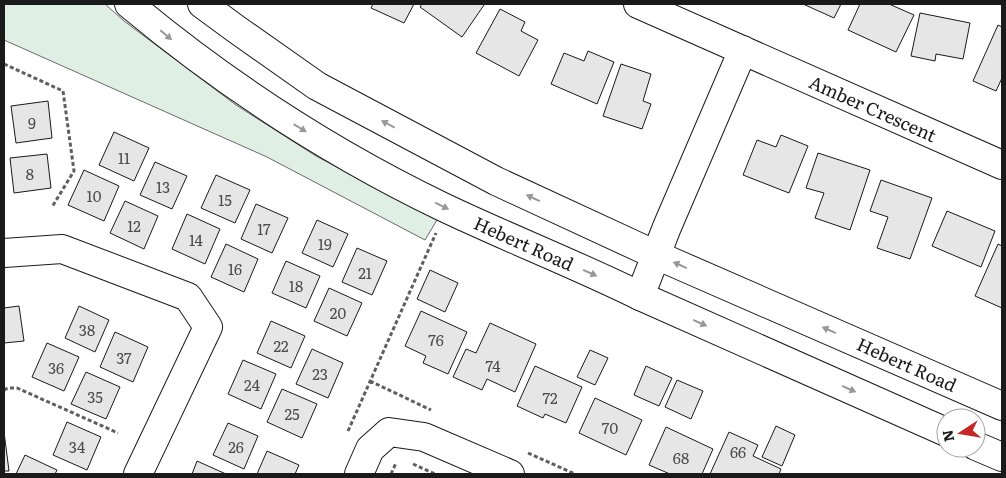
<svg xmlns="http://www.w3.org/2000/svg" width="1006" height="478" font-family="Literata,serif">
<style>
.green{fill:#e0efe3;stroke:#6a6a6a}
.building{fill:#e6e6e6;stroke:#1a1a1a}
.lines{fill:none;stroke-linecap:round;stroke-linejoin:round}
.minor-casing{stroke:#1a1a1a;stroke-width:30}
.major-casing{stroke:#1a1a1a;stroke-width:30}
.path{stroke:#5f5f5f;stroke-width:3;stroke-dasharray:4 2.5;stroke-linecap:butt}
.minor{stroke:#fff;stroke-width:28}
.major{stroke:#fff;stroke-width:28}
.oneway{fill:#989898}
.labels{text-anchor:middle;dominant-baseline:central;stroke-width:4;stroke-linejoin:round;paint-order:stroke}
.number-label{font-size:15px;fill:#4d4d4d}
.street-label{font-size:18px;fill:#1a1a1a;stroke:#fff}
</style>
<rect width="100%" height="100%" fill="#fff"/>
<path class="green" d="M4 4H105L124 21 236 105 316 156 437 220 425 240 267 157 4 40Z"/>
<path class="building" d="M373 4H414L404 23 371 8Z
M422 4H483L484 5 462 37 420 7Z
M803 4H841L834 18Z
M860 4H889L914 15 896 52 848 30Z
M500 9 525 22 521 31 538 40 519 76 476 53Z
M920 13 970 23 963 59 936 54 935 61 911 56Z
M998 25 1002 27V78L996 91 973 81Z
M588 51 614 62 597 104 551 84 564 53 584 61Z
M621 64 651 74 643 101 651 104 642 129 603 116Z
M48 101 52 138 16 143 11 106Z
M114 132 149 148 134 181 99 165Z
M781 135 808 146 789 193 743 175 757 140 776 147Z
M818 153 870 170 850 230 815 218 824 193 806 188Z
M47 154 51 188 14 193 10 158Z
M155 162 187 176 172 209 140 195Z
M84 170 119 186 104 221 68 205Z
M216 175 250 190 235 223 201 208Z
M881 180 932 198 910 259 877 248 888 217 870 211Z
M125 201 158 216 144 249 110 233Z
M256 204 288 218 272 253 241 239Z
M947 211 995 231 981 267 932 246Z
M187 214 220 229 205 264 172 249Z
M317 220 348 234 333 267 302 253Z
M226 244 258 259 244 292 211 277Z
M998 244 1002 246V308L975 296Z
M357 248 387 261 372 295 342 282Z
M286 261 320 276 306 308 272 293Z
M430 270 458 283 445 312 417 299Z
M329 288 362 303 347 336 314 321Z
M19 306 24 341 4 343V308Z
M79 306 109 320 95 352 65 338Z
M421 311 467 332 448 374 423 363 426 356 405 346Z
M271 321 305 336 291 368 257 353Z
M490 323 536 344 515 392 487 379 482 390 453 377 466 349 476 353Z
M115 332 148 347 133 382 100 367Z
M47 343 79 357 64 391 32 377Z
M312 349 343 363 328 398 296 384Z
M590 350 608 358 595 385 577 377Z
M243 360 276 374 261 409 228 394Z
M535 366 582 387 566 423 545 414 543 418 517 406Z
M646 366 672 378 659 406 634 395Z
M86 372 120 387 106 419 71 404Z
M677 380 703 391 691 419 665 407Z
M282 389 317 404 302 438 267 422Z
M595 398 642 420 626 455 579 433Z
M67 422 101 437 87 470 53 455Z
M228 423 258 436 244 469 213 455Z
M776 426 795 435 782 466 762 457Z
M666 427 713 449 702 474H670L649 465Z
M4 432 9 471H4Z
M729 432 758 445 753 456 781 469 779 474H710Z
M267 451 299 465 295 474H257Z
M25 455 57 470 55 474H16Z
M197 461 226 474H192Z"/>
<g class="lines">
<g class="minor-casing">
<path id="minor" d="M638 4 1002 165
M4 253 62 249 188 297 208 327 138 474
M640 296 667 227 743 50
M359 474 370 449 389 432 424 437 510 474"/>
</g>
<g class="major-casing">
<path id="major" d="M129 4C225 84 331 153 443 207 508 238 575 264 640 296L946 432
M202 4 236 29 317 86 496 181 656 255 1002 406
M976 446 1002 457"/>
</g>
<path class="path" d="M4 64 63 91 74 171 52 207
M370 381 431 410
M4 390 8 388H17L118 433
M348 431 436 233
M528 453 575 474
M413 464 435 474
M391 474 396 463"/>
<use href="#minor" class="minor"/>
<use href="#major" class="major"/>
</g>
<defs><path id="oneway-solid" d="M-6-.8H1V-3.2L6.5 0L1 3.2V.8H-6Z" transform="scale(1.25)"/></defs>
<g class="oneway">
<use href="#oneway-solid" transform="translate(166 35) rotate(40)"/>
<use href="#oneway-solid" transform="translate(388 124) rotate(-152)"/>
<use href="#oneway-solid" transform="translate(300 128) rotate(31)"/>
<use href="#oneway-solid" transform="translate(533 198) rotate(-155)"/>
<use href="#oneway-solid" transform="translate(442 206) rotate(26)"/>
<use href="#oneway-solid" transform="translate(680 265) rotate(-156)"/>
<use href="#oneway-solid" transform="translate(590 273) rotate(24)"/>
<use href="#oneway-solid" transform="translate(700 323) rotate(24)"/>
<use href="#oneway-solid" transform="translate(829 330) rotate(-156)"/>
<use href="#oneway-solid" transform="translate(849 389) rotate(24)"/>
</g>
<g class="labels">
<g class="number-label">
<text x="32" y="122">9</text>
<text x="124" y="157">11</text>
<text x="30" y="173">8</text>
<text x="163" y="186">13</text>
<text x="94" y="195">10</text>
<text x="225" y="199">15</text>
<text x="134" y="225">12</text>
<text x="264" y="228">17</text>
<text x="196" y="239">14</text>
<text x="325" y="243">19</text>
<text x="235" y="268">16</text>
<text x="365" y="272">21</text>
<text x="296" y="285">18</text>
<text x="338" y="312">20</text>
<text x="87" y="329">38</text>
<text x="436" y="339">76</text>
<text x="281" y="345">22</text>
<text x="124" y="357">37</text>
<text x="493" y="365">74</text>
<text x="56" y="367">36</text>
<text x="320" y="373">23</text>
<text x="252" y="384">24</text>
<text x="95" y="396">35</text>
<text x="550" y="397">72</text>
<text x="292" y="413">25</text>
<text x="610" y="427">70</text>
<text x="77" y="446">34</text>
<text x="236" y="446">26</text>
<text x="738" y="451">66</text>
<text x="681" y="457">68</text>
</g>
<g class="street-label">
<text transform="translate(873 108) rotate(24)">Amber Crescent</text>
<text transform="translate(524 243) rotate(24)">Hebert Road</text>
<text transform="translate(907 364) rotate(24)">Hebert Road</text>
</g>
</g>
<rect width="1006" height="478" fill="none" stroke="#1a1a1a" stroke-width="10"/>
<g transform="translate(961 433) rotate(258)"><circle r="24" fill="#ffffff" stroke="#a3a3a3"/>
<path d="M0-4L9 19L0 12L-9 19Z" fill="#c62828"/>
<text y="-8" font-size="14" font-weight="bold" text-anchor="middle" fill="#1a1a1a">N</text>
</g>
</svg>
